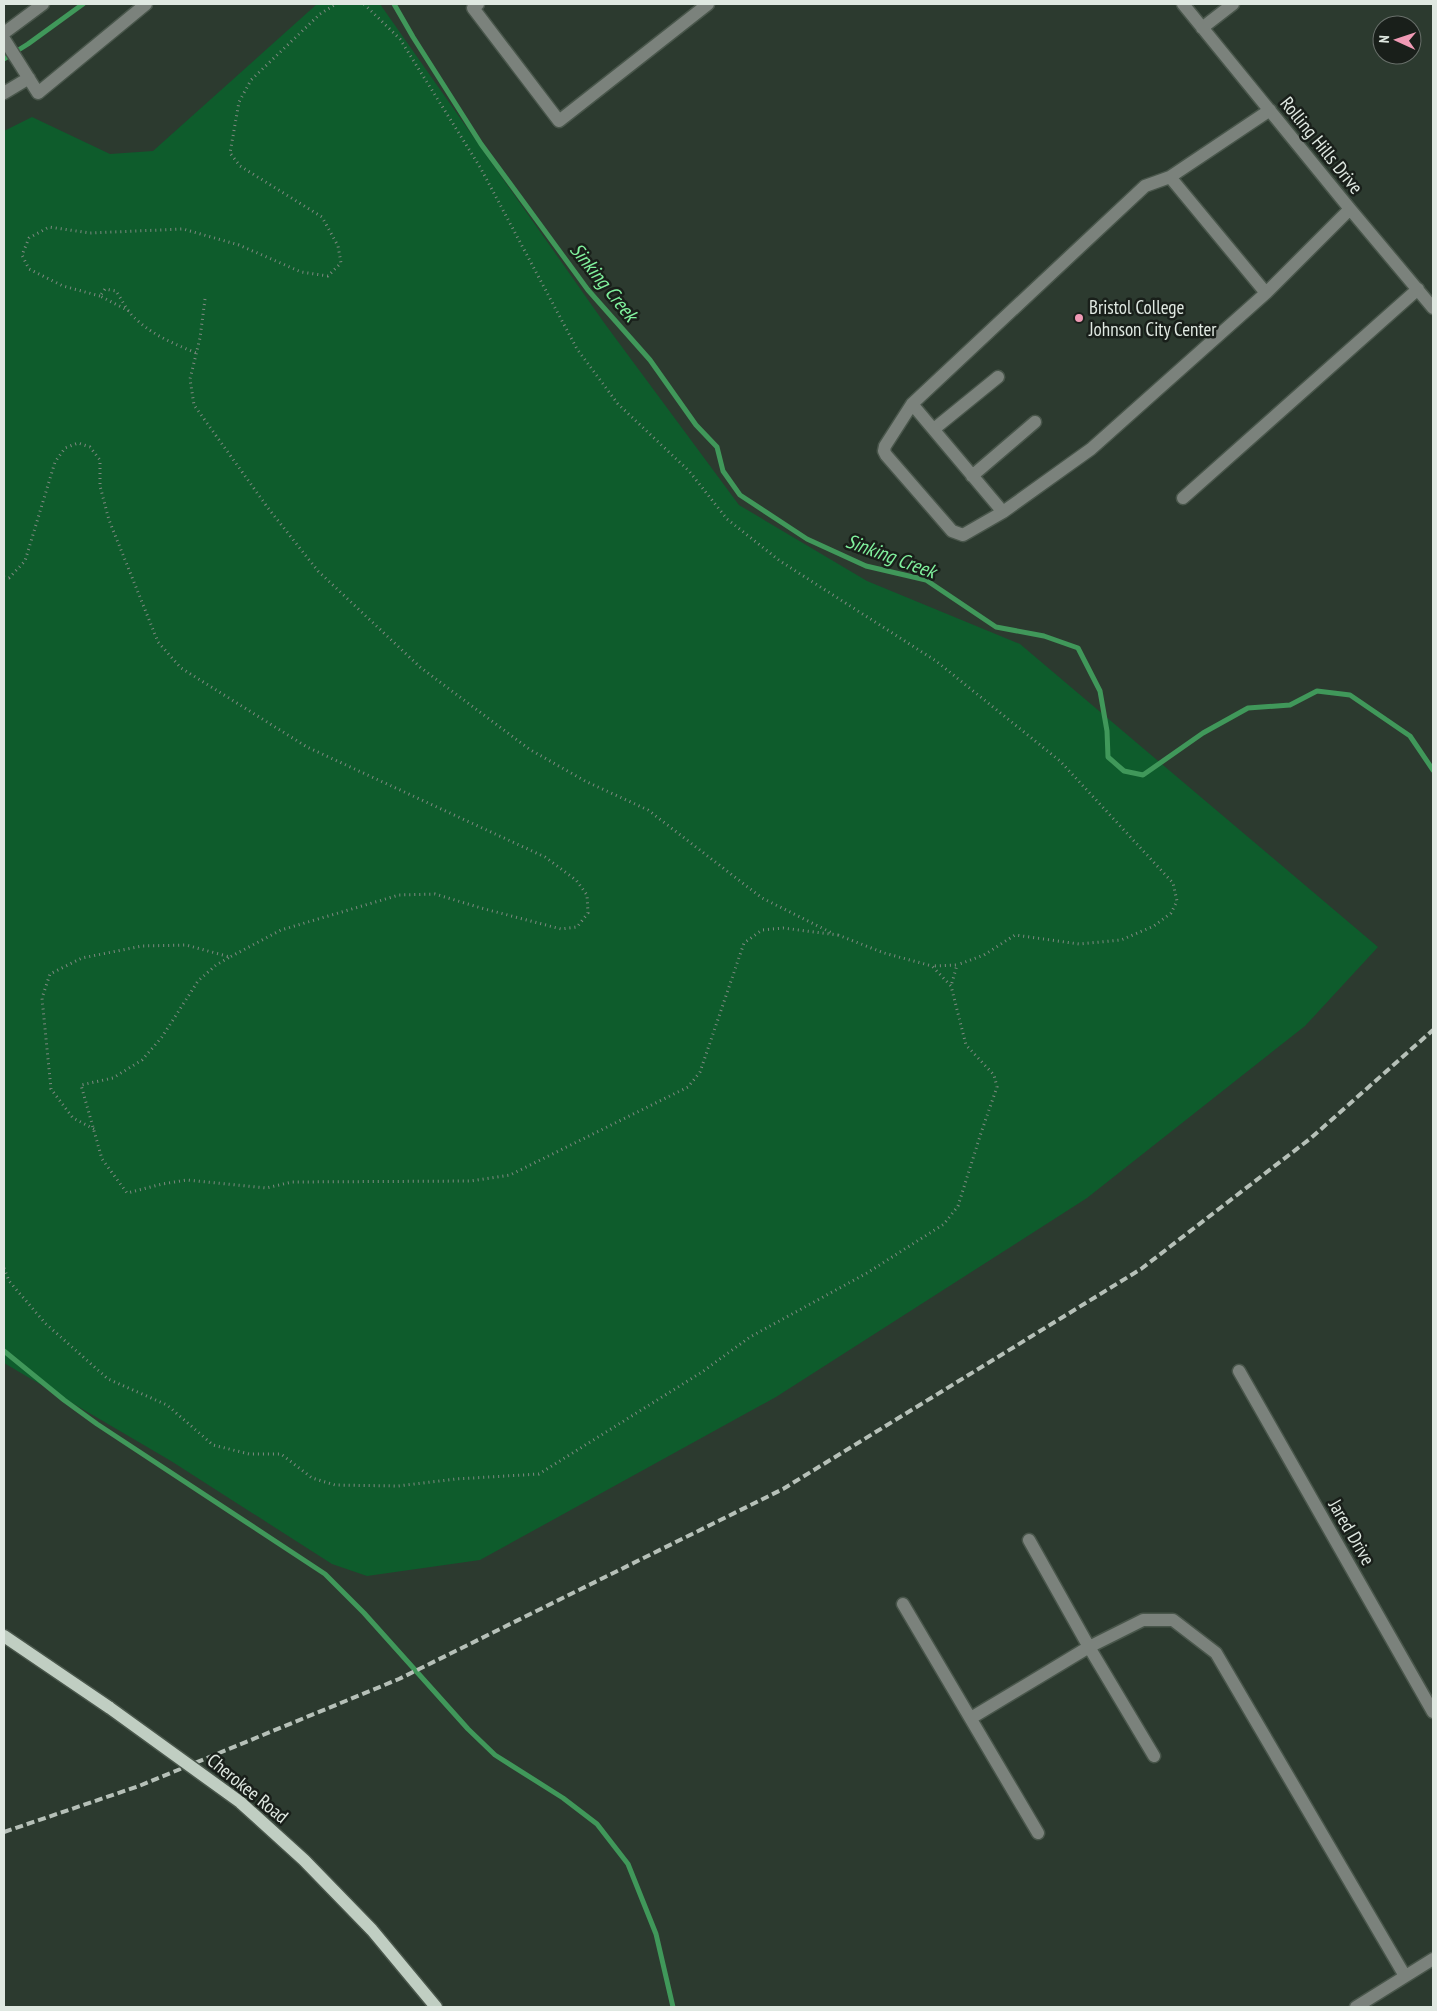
<svg xmlns="http://www.w3.org/2000/svg" width="1437" height="2011" font-family="'PT Sans Narrow',sans-serif">
<style>
.green{fill:#0e5c2c}
.lines{fill:none;stroke-linecap:round;stroke-linejoin:round}
.stream{stroke:#40985a;stroke-width:5}
.minor-casing{stroke:#49564b;stroke-width:15}
.major-casing{stroke:#49564b;stroke-width:15}
.path{stroke:#7e8980;stroke-width:3;stroke-dasharray:1 4;stroke-linecap:butt}
.minor{stroke:#7b827c;stroke-width:12}
.major{stroke:#c0cec2;stroke-width:12}
.rail{stroke:#b6c0b8;stroke-width:4;stroke-dasharray:8 4;stroke-linecap:butt}
.major-bridge-casing{stroke:#49564b;stroke-width:15;stroke-linecap:butt}
.major-bridge{stroke:#c0cec2;stroke-width:12}
.poi-dot{fill:#f09ab5;stroke:#191f1a;stroke-width:2}
.labels{text-anchor:middle;dominant-baseline:central;stroke-width:5;stroke-linejoin:round;paint-order:stroke}
.street-label{font-size:19px;fill:#dfe8e1;stroke:#191f1a}
.poi-label{font-size:19px;fill:#dfe8e1;stroke:#191f1a;text-anchor:start}
.water-label{font-size:20px;font-style:italic;fill:#80f19d;stroke:#191f1a}
</style>
<rect width="100%" height="100%" fill="#2c3a2f"/>
<path class="green" d="M317 4H380L605 324 739 505 867 581 1020 644 1378 947 1305 1026 1087 1198 776 1397 480 1560 367 1576 332 1564 171 1461 4 1363V131L32 117 110 154 153 151Z"/>
<g class="lines">
<path class="stream" d="M394 4 413 37 481 144 588 290 650 360 696 425 717 447 723 471 740 495 807 539 866 566 926 580 996 627 1044 636 1078 648 1100 691 1107 731 1108 757 1124 771 1143 775 1203 733 1248 708 1290 705 1317 691 1350 695 1410 736 1433 770
M4 59 28 44 83 4
M4 1351 64 1400 97 1424 325 1574 364 1613 468 1729 495 1755 563 1798 597 1824 628 1864 656 1934 673 2007"/>
<g class="minor-casing">
<path id="minor" d="M478 4 473 8 559 121 708 4
M1183 4 1350 209 1433 308
M1202 28 1233 4
M4 33 43 4
M4 39 38 93 146 4
M4 93 29 78
M1270 110 1170 177 1266 293 1350 209
M1170 177 1145 186 912 404 885 446 884 451 886 455 952 531 963 535 1003 512 1091 449 1266 293
M912 404 1003 512
M934 429 998 377
M972 476 1035 422
M1183 498 1418 289
M1239 1371 1433 1712
M1029 1540 1089 1647 1154 1756
M903 1604 1038 1833
M971 1718 1089 1647 1143 1620H1173L1216 1653 1405 1976
M1356 2007 1433 1959"/>
</g>
<g class="major-casing">
<path id="major" d="M4 1636 110 1708
M240 1802 304 1860 372 1930 436 2007"/>
</g>
<path class="path" d="M364 4 400 39 480 167 577 349 618 404 689 471 727 519 780 561 936 661 1060 761 1173 883 1177 901 1171 913 1154 926 1121 940 1079 944 1015 935 984 955 957 965
M100 296 63 286 29 269 22 255 29 238 49 227 90 233 183 229 239 245 301 272 328 276 341 263 338 246 322 217 240 166 230 153 239 102 251 80 320 14 336 4
M205 299 200 338 190 379 194 405 268 508 318 571 420 667 529 749 585 781 648 810 762 898 832 933
M129 311 100 296 105 289 116 291C122 300 128 313 137 320 154 336 175 344 196 353
M4 577 9 578 25 561 55 462 65 448 78 443 90 447 100 460V486L109 520 158 642 181 668 307 747 545 857 576 880 587 895 588 913 577 927 561 929 481 908 435 894 399 895 281 930 230 957
M838 935 884 953 932 966
M94 1129 73 1118 51 1089 42 998 50 974 82 958 142 946 186 945 230 957 216 965 198 981 162 1037 142 1060 113 1078 81 1085 102 1159 127 1193 162 1184 187 1180 266 1188 292 1182 471 1181 510 1175 688 1087 700 1072 744 943 762 930 783 928 838 935
M4 1268 9 1281 45 1323 108 1379 167 1405 213 1445 249 1454H281L312 1478 335 1485 398 1486 456 1479 539 1474 702 1372 750 1337 867 1273 944 1224 958 1206 981 1133 997 1087 994 1075 966 1045 951 986 932 966 957 965 951 986"/>
<use href="#minor" class="minor"/>
<use href="#major" class="major"/>
<path class="rail" d="M4 1832 139 1786 399 1679 783 1489 1141 1269 1311 1138 1433 1030"/>
<g class="major-bridge-casing">
<path id="major-bridge" d="M110 1708 240 1802"/>
</g>
<use href="#major-bridge" class="major-bridge"/>
</g>
<circle class="poi-dot" cx="1079" cy="318" r="5"/>
<g class="labels">
<g class="street-label">
<text transform="translate(1322 145) rotate(51)">Rolling Hills Drive</text>
<text transform="translate(1352 1532) rotate(60)">Jared Drive</text>
<text transform="translate(248 1788) rotate(39)">Cherokee Road</text>
</g>
<g class="poi-label">
<text x="1089" y="307">Bristol College<tspan x="1089" dy="22">Johnson City Center</tspan></text>
</g>
<g class="water-label">
<text transform="translate(604 282) rotate(51)">Sinking Creek</text>
<text transform="translate(891 556) rotate(20)">Sinking Creek</text>
</g>
</g>
<rect width="1437" height="2011" fill="none" stroke="#dfe8e1" stroke-width="10"/>
<g transform="translate(1397 40) rotate(273)"><circle r="24" fill="#191f1a" stroke="#686f6a"/>
<path d="M0-4L9 19L0 12L-9 19Z" fill="#f09ab5"/>
<text y="-8" font-size="14" font-weight="bold" text-anchor="middle" fill="#dfe8e1">N</text>
</g>
</svg>
